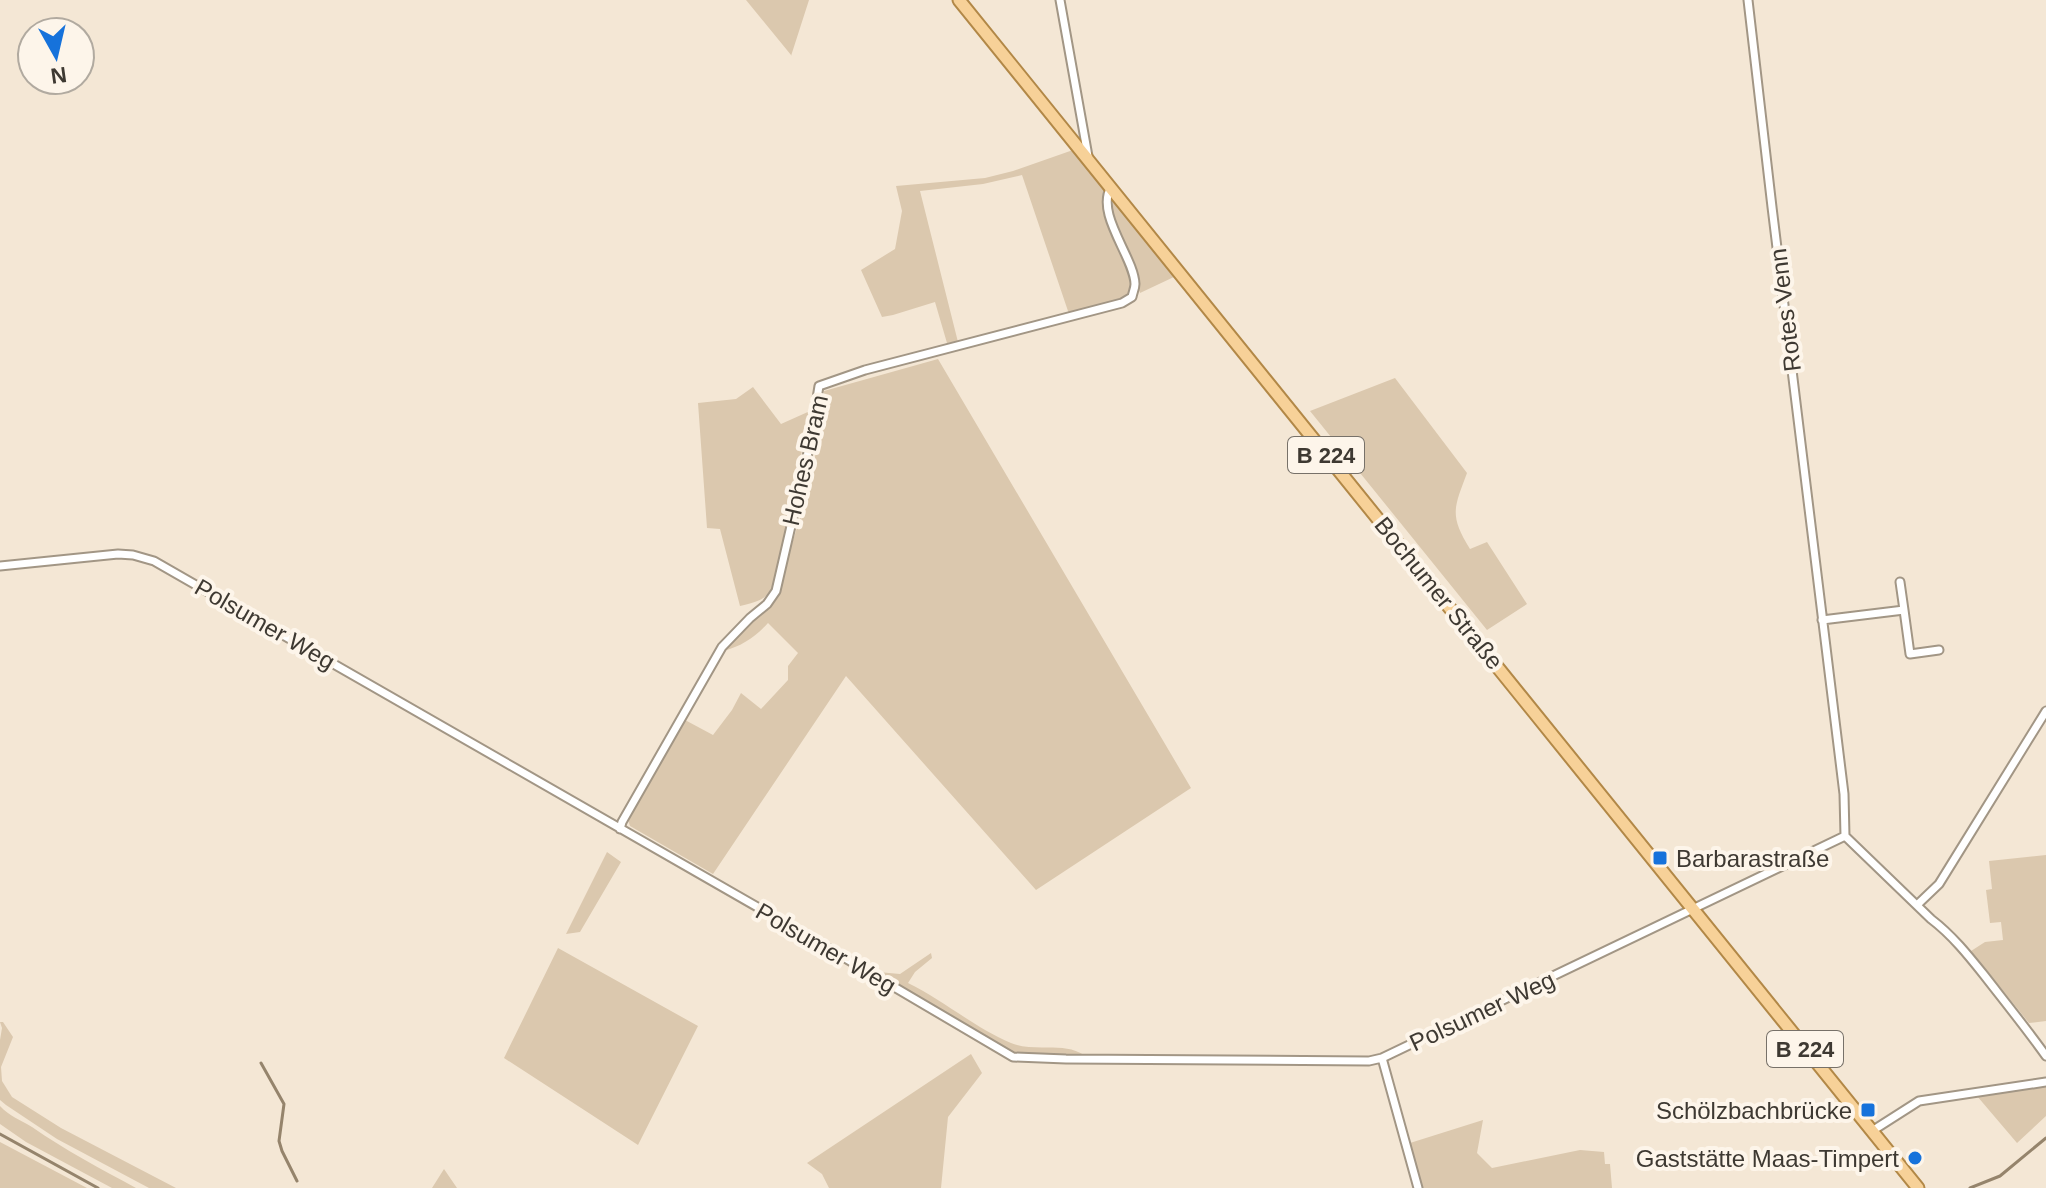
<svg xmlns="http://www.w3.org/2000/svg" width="2046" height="1188" font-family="Arial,sans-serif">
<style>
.green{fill:#dbc8ae}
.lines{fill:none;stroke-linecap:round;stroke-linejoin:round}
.stream{stroke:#95846c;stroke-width:3}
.street-casing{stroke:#a29685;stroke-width:11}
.primary-casing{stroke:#b28847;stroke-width:15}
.street{stroke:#fff;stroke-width:7}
.primary{stroke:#f7d198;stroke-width:11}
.poi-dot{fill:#1672db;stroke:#fdf5ea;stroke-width:3}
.labels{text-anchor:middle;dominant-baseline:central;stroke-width:8;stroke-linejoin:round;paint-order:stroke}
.shield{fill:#fdf5ea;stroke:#777169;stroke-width:2}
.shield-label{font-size:22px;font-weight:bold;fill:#3e3932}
.street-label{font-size:24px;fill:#3e3932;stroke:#fdf5ea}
.poi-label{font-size:24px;fill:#3e3932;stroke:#fdf5ea;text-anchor:end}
</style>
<rect width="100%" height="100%" fill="#f4e7d5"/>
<path class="green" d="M746 0H809L791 56V55Z
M1073 150 1106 189 1104 204 1108 221 1132 283 1129 294 1121 300 1069 314 1022 175 983 184 920 191 958 342 947 343 935 302 893 315 882 317 861 270 895 249 902 211 896 186 985 178 1013 171Z
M1113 203H1117L1176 276 1140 293 1113 220Z
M938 359 1191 788 1036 890 846 676 713 874 630 826 628 820 685 720 713 735 732 710 741 693 761 709 788 680V666L798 653 768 623C755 637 742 646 723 651L751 620 775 598 810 486 823 410 824 391Z
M1395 378 1467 473C1454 508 1449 515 1470 549L1487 542 1527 604 1487 630 1310 411Z
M753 387 781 424 810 411 776 578C767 600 763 600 740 606L720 529 707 528 698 403 736 399Z
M607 852 621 862 580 932 566 934Z
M2046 855V1021L2029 1023 1971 951 1985 942 2003 940 2001 922 1990 923 1986 890 1992 889 1989 861Z
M558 948 698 1026 638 1145 504 1058Z
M931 953 932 958 915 972 908 983C943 1000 975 1028 1011 1043 1034 1053 1063 1041 1084 1055L1026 1056 1007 1051 889 983 878 972 900 974Z
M0 1022H3L13 1037 1 1067 2 1081 12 1097 61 1128 176 1188H149L57 1139 6 1105 0 1100V1040L2 1028Z
M971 1054 982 1073 948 1117 941 1188H829L822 1174 807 1163Z
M2046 1085V1116L2017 1143 1977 1096Z
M0 1106C9 1116 21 1120 32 1127 65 1150 101 1169 136 1188H112L26 1142 0 1124Z
M1483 1120 1477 1153 1492 1168 1580 1150 1604 1152 1605 1164H1610L1612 1188H1422L1410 1143Z
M0 1142 87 1188H0Z
M444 1169 457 1188H432Z"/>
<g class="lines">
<path class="stream" d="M261 1063 284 1104 279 1141 282 1151 297 1181
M0 1134 98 1188
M1970 1188 2000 1176 2046 1138"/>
<g class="street-casing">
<path id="street" d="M1060 0 1088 156
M1748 0C1778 265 1811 530 1844 794L1845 836
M0 566 118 554 133 555 154 561 794 928 1013 1057 1066 1059 1369 1061 1382 1058 1845 836
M1900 582 1904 610
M1822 620 1904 610 1910 654 1939 650
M620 829 622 822 722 647 750 618 767 604 776 591 809 448 819 386 865 370 1122 303 1132 297C1133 292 1135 288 1135 284 1134 257 1095 214 1111 187
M1845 836 1931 919C1952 935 1968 955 1984 975 2005 1002 2026 1028 2046 1056
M1917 905 1939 884 2046 711
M1382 1058 1418 1188
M1872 1131 1919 1101 2046 1082"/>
</g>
<g class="primary-casing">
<path id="primary" d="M959 0 1918 1188"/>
</g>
<use href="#street" class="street"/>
<use href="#primary" class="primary"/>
</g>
<g class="poi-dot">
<rect x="1652" y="850" width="16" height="16" rx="4"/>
<rect x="1860" y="1102" width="16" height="16" rx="4"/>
<circle cx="1915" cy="1158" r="8"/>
</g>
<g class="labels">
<g class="shield">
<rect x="1288" y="437" width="76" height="36" rx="6"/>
<rect x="1767" y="1031" width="76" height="36" rx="6"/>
</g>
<g class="shield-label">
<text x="1326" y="455">B 224</text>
<text x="1805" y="1049">B 224</text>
</g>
<g class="street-label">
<text transform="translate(1785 310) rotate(-97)">Rotes Venn</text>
<text transform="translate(805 460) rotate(-77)">Hohes Bram</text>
<text transform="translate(1439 593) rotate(51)">Bochumer Straße</text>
<text transform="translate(265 624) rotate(30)">Polsumer Weg</text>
<text transform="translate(826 948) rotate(30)">Polsumer Weg</text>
<text transform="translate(1482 1011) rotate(-25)">Polsumer Weg</text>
</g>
<g class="poi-label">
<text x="1676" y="858" text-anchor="start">Barbarastraße</text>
<text x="1852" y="1110">Schölzbachbrücke</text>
<text x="1899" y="1158">Gaststätte Maas-Timpert</text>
</g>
</g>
<g transform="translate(56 56) rotate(172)"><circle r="38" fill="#fdf5ea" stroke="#b1aaa0" stroke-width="2"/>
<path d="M0-6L14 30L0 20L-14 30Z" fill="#1672db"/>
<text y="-12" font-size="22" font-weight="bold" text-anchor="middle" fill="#3e3932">N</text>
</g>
</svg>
